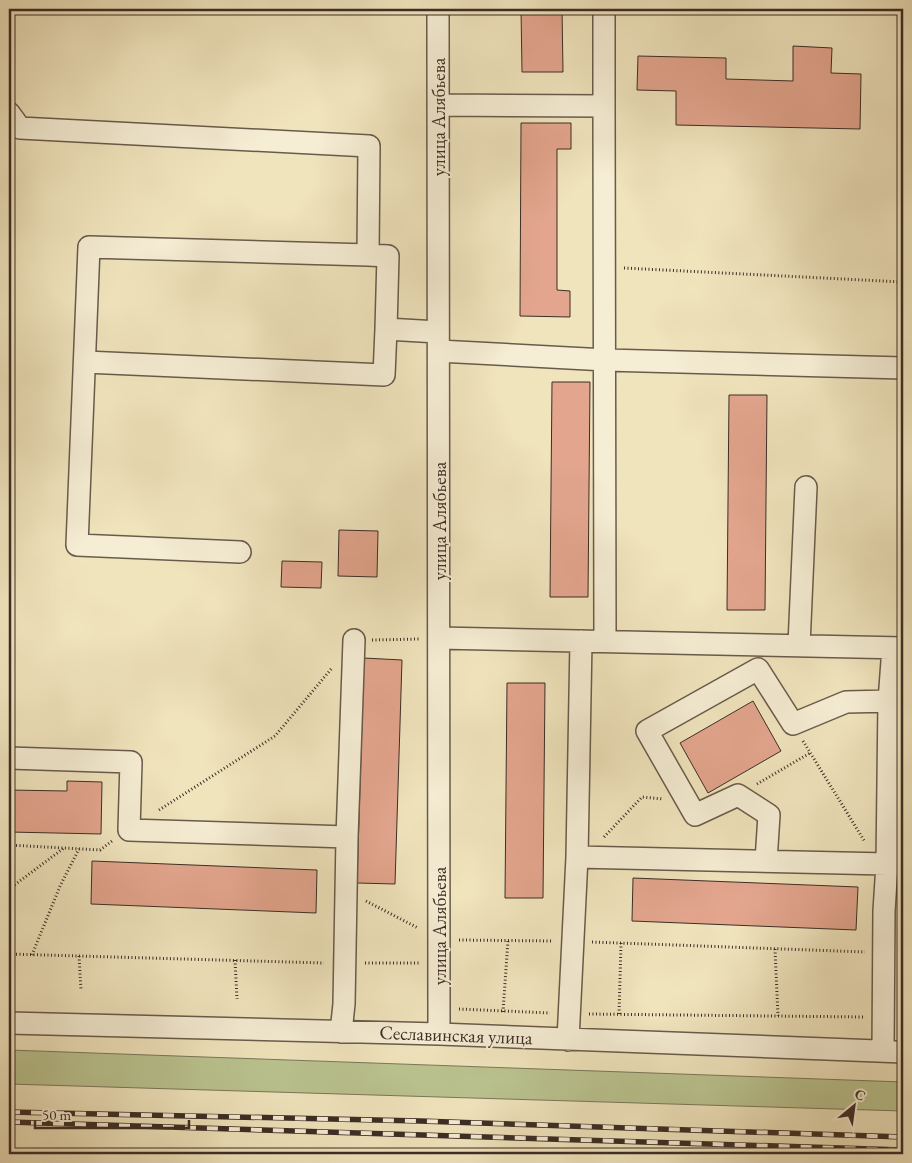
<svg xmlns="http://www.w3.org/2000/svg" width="912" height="1163" font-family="'EB Garamond',serif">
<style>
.green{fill:#bac490;stroke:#7b785a}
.building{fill:#e3a58e;stroke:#3c2d25}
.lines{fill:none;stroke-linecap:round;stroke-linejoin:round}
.minor-casing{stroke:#695b4b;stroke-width:24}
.path{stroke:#3c2d25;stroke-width:3;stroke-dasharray:1 2.5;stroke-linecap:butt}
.minor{stroke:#f5edd4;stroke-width:21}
.rail-casing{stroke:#3c2d25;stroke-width:5.5}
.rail{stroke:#f5edd4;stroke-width:4;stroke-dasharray:11;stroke-linecap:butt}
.labels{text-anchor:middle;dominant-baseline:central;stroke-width:4;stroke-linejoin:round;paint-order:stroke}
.street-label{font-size:19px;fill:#3c2d25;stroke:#f5edd4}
</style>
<rect width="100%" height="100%" fill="#f0e4bd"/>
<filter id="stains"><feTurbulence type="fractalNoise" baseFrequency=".004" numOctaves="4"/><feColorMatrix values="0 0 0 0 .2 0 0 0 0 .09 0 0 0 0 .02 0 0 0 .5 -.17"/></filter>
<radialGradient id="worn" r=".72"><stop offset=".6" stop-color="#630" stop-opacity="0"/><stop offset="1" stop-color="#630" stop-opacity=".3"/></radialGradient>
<path class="green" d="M9 1050 903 1082V1111L9 1084Z"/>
<path class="building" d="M521 9H562L563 72H522Z
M793 46 832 48 831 73 861 74 860 129 676 125V91L637 90 638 56 726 58V79L793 81Z
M521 123H571V149H557V290L570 291V317L520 316Z
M552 382H590L588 597H550Z
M729 395H767L765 610H727Z
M339 530 378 531 377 577 338 576Z
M282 561 322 562 321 588 281 587Z
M364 658 402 660 395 884 357 883Z
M507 683H545L543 898H505Z
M753 701 781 751 708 793 680 743Z
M67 781 102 782 101 834 9 832V790L67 791Z
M92 861 317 870 316 913 91 904Z
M633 878 858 887 856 930 632 921Z
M197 1151V1154H9Z"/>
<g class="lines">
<g class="minor-casing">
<path id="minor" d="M438 9 439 1034
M604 9V106
M438 105 604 106 605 641
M9 113 20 128 369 146 368 255 89 247 77 545 240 552
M368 255 388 256 386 329 438 332
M439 351 606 360 903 368
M85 362 384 375 386 329
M439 638 903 648
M799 645 806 487
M889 701 893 648
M9 758 131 762 129 830 347 837 344 1004 341 1032
M347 837 354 640
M577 857 887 864 884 911 883 1051
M766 861 769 815 738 795 695 815 647 731 758 669 793 724 846 702 889 701 887 864
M9 1023 439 1034 903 1052
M568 1040 577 857 581 641"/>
</g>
<path class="path" d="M624 268 903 282
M372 640 419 639
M803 741 865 842
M757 784 810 753
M159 810 275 736 332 668
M604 837 642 797 663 799
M9 845 100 850 112 841
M9 889 64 848
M366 901 418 928
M459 940 553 941
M592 942 865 952
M775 949 778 1016
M9 954 324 963
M32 955 60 886 79 849
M79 956 81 990
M235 960 237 999
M365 963H419
M459 1009 550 1013
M503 1012 508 940
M589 1014 863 1017
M619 1014 621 943"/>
<use href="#minor" class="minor"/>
<g class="rail-casing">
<path id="rail" d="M9 1112 420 1121 903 1137
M9 1122 903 1150"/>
</g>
<use href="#rail" class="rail"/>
</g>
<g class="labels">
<g class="street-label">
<text transform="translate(438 117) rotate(-90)">улица Алябьева</text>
<text transform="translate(439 521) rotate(-90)">улица Алябьева</text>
<text transform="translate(439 926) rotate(-90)">улица Алябьева</text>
<text transform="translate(456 1035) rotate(2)">Сеславинская улица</text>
</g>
</g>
<rect width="912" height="1163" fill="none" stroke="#f0e4bd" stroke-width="30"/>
<rect x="10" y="10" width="892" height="1143" fill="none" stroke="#3c2d25" stroke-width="2.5"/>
<rect x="15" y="15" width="882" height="1133" fill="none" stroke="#3c2d25"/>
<g transform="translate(854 1106) rotate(29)" stroke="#f5edd4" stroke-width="4" paint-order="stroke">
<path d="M0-4L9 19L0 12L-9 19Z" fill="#3c2d25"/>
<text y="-8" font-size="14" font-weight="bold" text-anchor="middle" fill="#3c2d25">С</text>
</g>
<path d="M35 1120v8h154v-8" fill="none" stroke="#3c2d25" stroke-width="2.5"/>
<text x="42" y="1120" font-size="15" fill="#3c2d25" stroke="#f5edd4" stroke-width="4" paint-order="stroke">50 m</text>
<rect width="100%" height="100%" filter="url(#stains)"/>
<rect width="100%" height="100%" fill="url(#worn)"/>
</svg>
